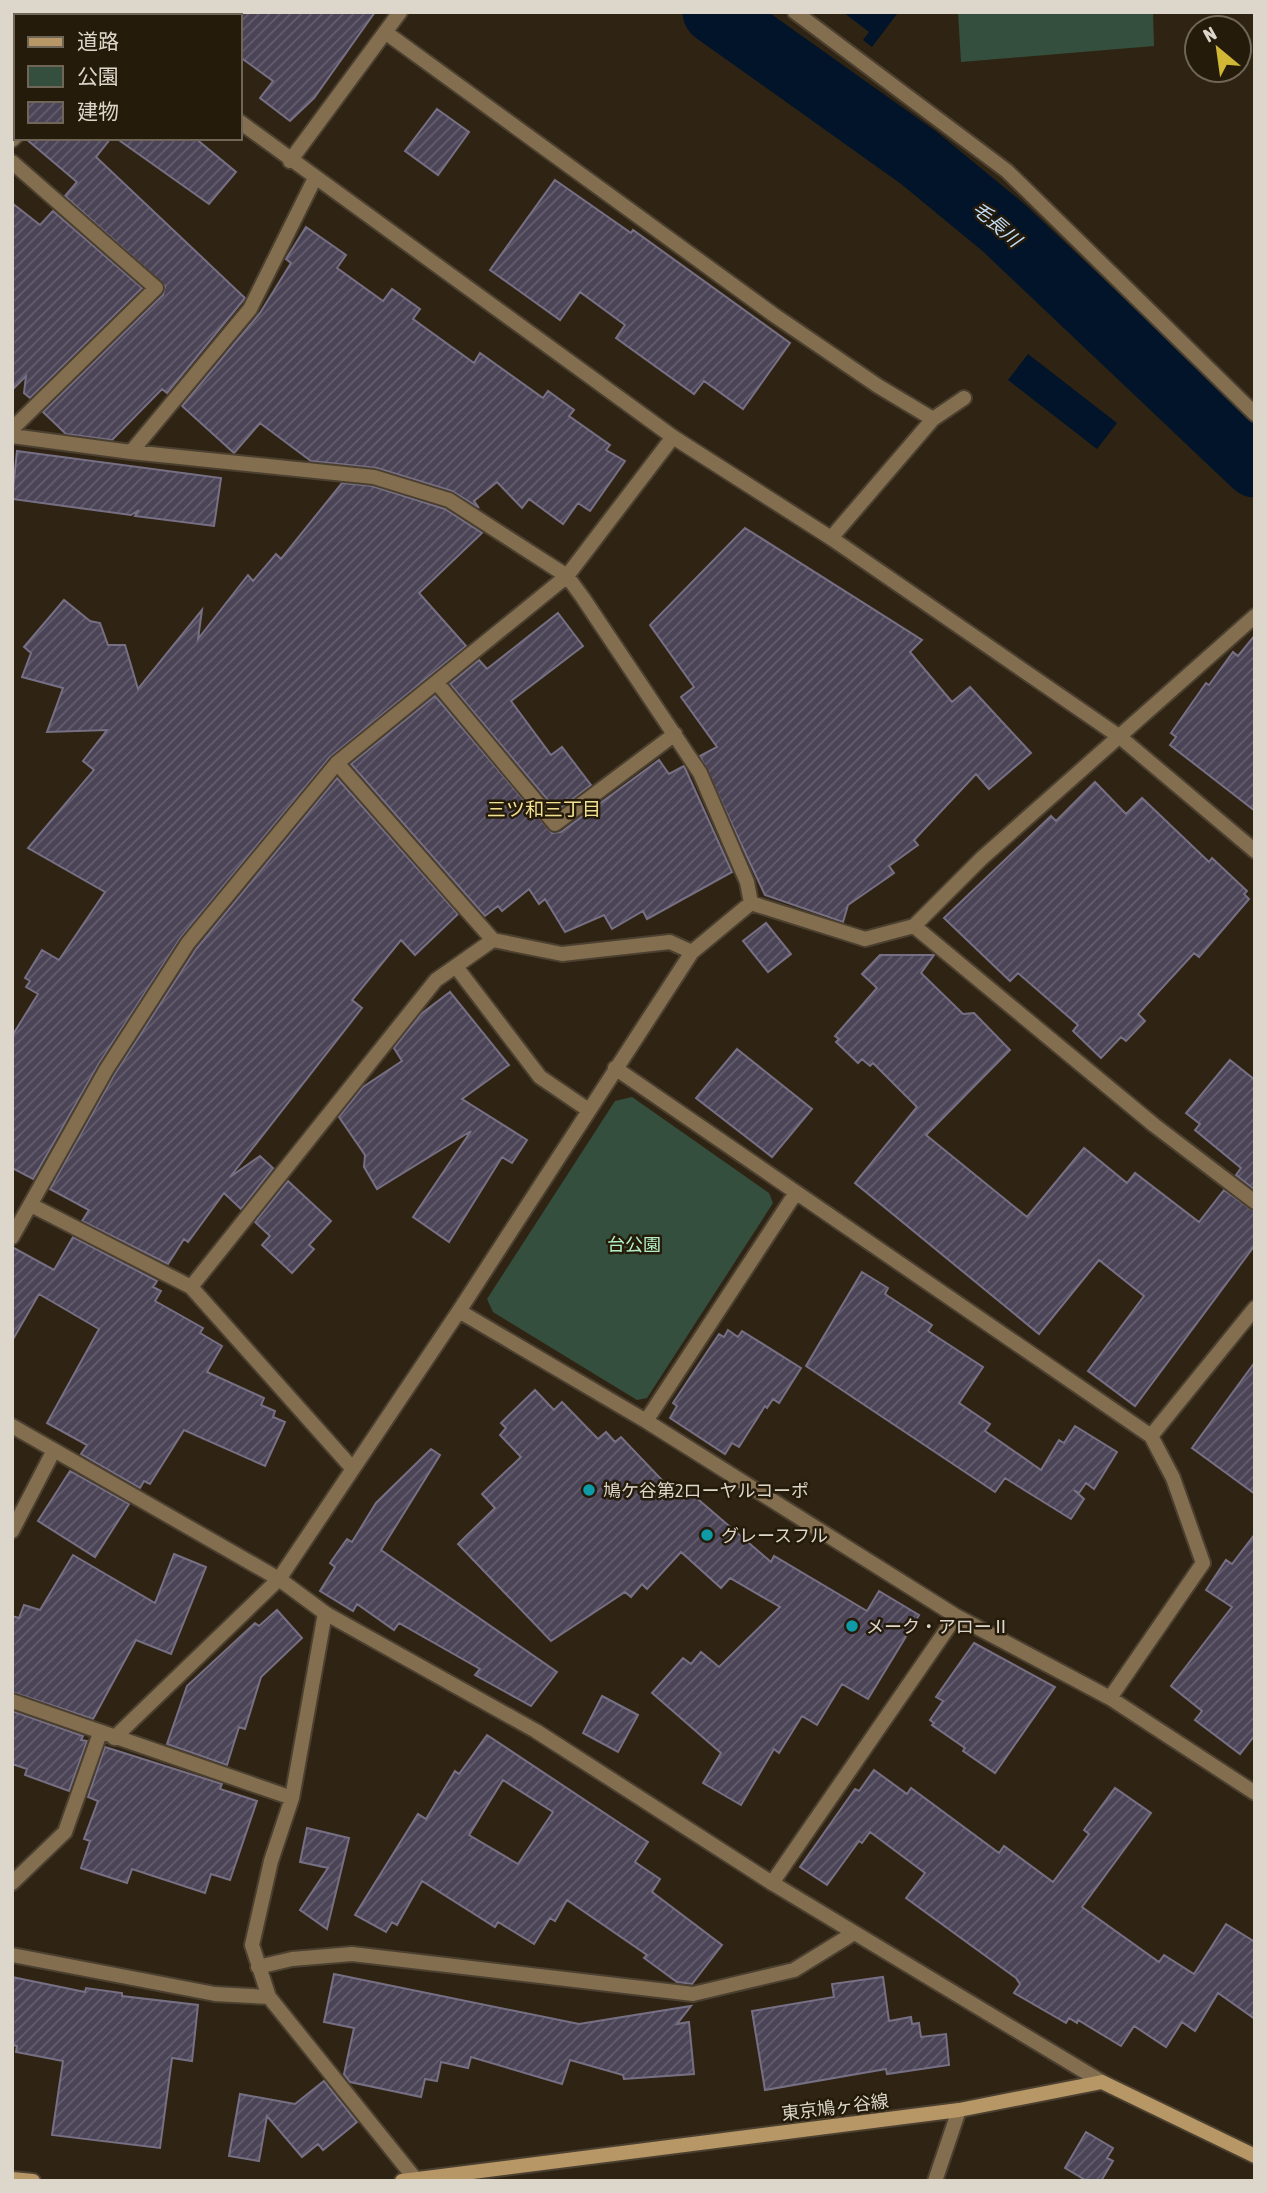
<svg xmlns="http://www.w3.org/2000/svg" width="1267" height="2193" font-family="'Asap Condensed','Noto Sans JP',sans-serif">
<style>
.park{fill:#354f3e}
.water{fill:#01142a}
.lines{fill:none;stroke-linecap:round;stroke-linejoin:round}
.river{stroke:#01142a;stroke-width:63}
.building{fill:url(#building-hatch);stroke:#777085;stroke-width:2;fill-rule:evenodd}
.minor-casing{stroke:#4b4030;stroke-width:18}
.tertiary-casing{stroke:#4b4030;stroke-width:18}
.secondary-casing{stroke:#4b4030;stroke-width:18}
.minor{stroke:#836e50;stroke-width:14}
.tertiary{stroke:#836e50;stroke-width:14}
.secondary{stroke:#b89766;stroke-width:14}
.culture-dot{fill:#0f9aa8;stroke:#251b0a;stroke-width:2.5}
.labels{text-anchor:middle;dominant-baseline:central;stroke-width:5;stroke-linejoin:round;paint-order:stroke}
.park-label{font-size:18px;fill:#b3f0c8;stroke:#251b0a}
.poi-label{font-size:18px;fill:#ddd6cb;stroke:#251b0a;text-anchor:start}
.street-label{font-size:18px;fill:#ddd6cb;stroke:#251b0a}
.water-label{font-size:19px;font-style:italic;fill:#c3defb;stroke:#251b0a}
.neighbourhood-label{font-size:19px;fill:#f2e193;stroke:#251b0a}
</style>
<defs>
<pattern id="building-hatch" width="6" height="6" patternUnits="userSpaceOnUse" patternTransform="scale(1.75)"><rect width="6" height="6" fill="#4b4457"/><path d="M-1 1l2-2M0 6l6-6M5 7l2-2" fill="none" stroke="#645e6e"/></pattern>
</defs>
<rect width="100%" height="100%" fill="#2f2413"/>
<path class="park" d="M958 12H1153L1154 46 961 62Z
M632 1097 769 1193 773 1203 647 1398 637 1400 493 1312 487 1299 615 1101Z"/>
<path class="water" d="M843 12H895L897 14 872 47 863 40 869 32Z
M1028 354 1117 423 1097 449 1008 380Z"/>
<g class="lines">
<path class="river" d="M714 12 919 158 1004 228 1255 466"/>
</g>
<path class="building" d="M240 12H375L314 98 290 121 260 98 273 81 240 57Z
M437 109 469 132 438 175 405 151Z
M25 138H111L96 157 245 298 167 393 162 389 112 440 66 434 43 412 163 295 165 286 65 196 77 182Z
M116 138H195L236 172 209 204Z
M555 180 631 233 633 230 790 343 743 409 704 381 694 394 616 338 625 325 580 292 560 320 490 270Z
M12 203 40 225 53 211 142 288 30 398 24 393 26 376 12 390Z
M306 227 346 255 337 268 383 301 392 289 420 309 413 319 474 363 480 353 543 398 548 391 574 410 569 416 610 445 606 450 625 461 590 511 578 503 563 524 529 499 522 508 497 482 474 501 479 508 452 491 377 468 311 461 260 423 234 453 182 406 260 313 291 263 286 259Z
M17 451 221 478 214 526 135 516 139 510 131 515 12 499Z
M342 483 372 486 445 509 482 533 419 593 466 646 330 757 181 937 98 1065 33 1179 12 1168V1036L38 994 26 987 30 981 25 978 42 950 59 960 105 892 28 848 94 770 83 761 107 730 47 732 63 688 22 677 31 653 24 647 64 600 90 621 100 623 108 645H125L138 689 202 610 198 639 248 575 253 581 276 554 281 559Z
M745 528 922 640 910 652 952 702 970 687 1031 753 989 789 976 774 914 840 918 845 889 866 894 873 848 905 843 922 765 895 700 756 717 747 681 697 694 687 650 625Z
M558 613 583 646 511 701 551 755 562 747 591 785 557 811 450 684 479 660 487 669Z
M1255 635V811L1170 745 1176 737 1171 733 1206 683 1209 685 1233 652 1238 656Z
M435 696 552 833 561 832 659 760 669 774 684 766 732 872 647 919 643 911 612 929 604 915 565 932 545 899 539 904 529 889 502 911 498 906 485 916 351 764Z
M337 778 458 914 415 955 401 940 352 1000 362 1008 230 1177 260 1156 273 1168 241 1209 224 1193 188 1242 184 1239 168 1264 82 1221 89 1210 50 1189 114 1075 196 949Z
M1095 782 1126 814 1142 798 1209 862 1212 858 1247 891 1244 894 1249 899 1199 957 1194 953 1138 1014 1145 1021 1126 1041 1121 1037 1101 1058 1073 1031 1078 1025 1018 973 1010 981 944 918 1051 816 1056 821Z
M766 923 791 954 768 972 743 941Z
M880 955H934L921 973 963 1014 974 1013 1010 1050 926 1135 1027 1217 1084 1148 1127 1183 1135 1173 1199 1222 1224 1190 1255 1212V1245L1135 1406 1088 1371 1144 1296 1099 1260 1039 1334 855 1183 917 1107 873 1063 870 1066 862 1059 858 1063 836 1042 839 1039 835 1036 877 988 862 974Z
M450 992 509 1065 462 1099 527 1140 512 1163 502 1157 449 1242 413 1217 471 1131 377 1189 364 1167 365 1155 339 1117 363 1087 402 1061 394 1048 421 1014Z
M737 1049 812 1109 772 1157 696 1098Z
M1230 1060 1255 1080V1190L1236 1175 1241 1168 1195 1130 1200 1124 1186 1113Z
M288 1181 331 1221 309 1245 314 1249 292 1273 262 1245 270 1236 255 1222Z
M73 1237 157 1281 153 1287 161 1291 155 1301 203 1328 200 1333 222 1346 207 1372 264 1398 261 1405 275 1411 273 1417 285 1422 265 1466 184 1430 150 1484 144 1481 140 1488 81 1454 87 1445 47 1423 99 1329 39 1294 12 1341V1247L54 1270Z
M862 1272 888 1288 885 1294 932 1325 928 1331 983 1367 959 1403 990 1424 985 1431 1041 1470 1059 1440 1064 1443 1075 1426 1117 1452 1094 1489 1086 1483 1079 1493 1074 1490 1084 1499 1071 1519 1005 1478 995 1492 806 1366Z
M728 1330 738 1337 742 1331 801 1368 779 1403 773 1399 767 1408 765 1406 739 1447 732 1443 725 1454 670 1418 677 1406 673 1403 719 1334 724 1337Z
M1255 1362V1494L1192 1448Z
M535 1390 554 1410 562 1402 598 1439 606 1432 615 1442 621 1437 679 1498 686 1489 771 1562 774 1556 867 1611 879 1591 919 1615 868 1699 842 1684 817 1725 802 1716 779 1753 774 1749 741 1805 703 1783 721 1753 652 1693 683 1658 691 1664 701 1652 719 1667 780 1607 730 1578 721 1588 681 1552 647 1589 642 1584 631 1597 625 1592 551 1641 458 1544 495 1508 482 1494 521 1457 500 1435 506 1428 501 1423Z
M431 1449 440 1455 381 1550 557 1672 531 1706 475 1675 480 1669 399 1623 394 1630 357 1604 353 1611 320 1591 335 1567 330 1563 347 1539 352 1542 376 1503Z
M70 1471 129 1504 95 1557 38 1521Z
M1255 1534V1735L1240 1754 1195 1720 1202 1711 1171 1686 1232 1607 1206 1590 1226 1560 1232 1564Z
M174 1554 206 1567 171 1654 136 1640 93 1719 12 1692V1616L19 1618 24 1605 40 1610 73 1555 155 1603Z
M277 1610 302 1638 261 1677 245 1729 239 1727 227 1765 167 1744 187 1686 255 1623 259 1626Z
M974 1643 1055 1687 995 1773 963 1751 965 1748 932 1725 934 1723 930 1720 943 1701 936 1697Z
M602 1696 638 1715 618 1752 583 1733Z
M12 1711 83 1736 81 1740 87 1741 69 1791 25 1775 27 1769 12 1764Z
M487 1735 648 1842 635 1862 660 1879 652 1892 722 1945 692 1984 677 1982 644 1958 647 1955 567 1900 555 1921 550 1918 534 1944 498 1922 495 1927 422 1881 397 1925 392 1922 386 1932 355 1915 418 1814 426 1819 455 1771 459 1774ZM503 1780 553 1812 518 1864 469 1835Z
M105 1747 222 1784 220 1789 257 1801 230 1880 211 1874 205 1893 132 1869 127 1883 81 1868 90 1841 84 1839 98 1801 88 1797Z
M874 1770 907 1794 911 1788 999 1853 1004 1846 1053 1882 1089 1834 1084 1830 1115 1788 1151 1813 1082 1907 1159 1962 1164 1955 1194 1974 1226 1924 1255 1942V2019L1218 1993 1195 2031 1182 2022 1166 2047 1134 2026 1121 2046 1078 2020 1077 2023 1069 2018 1066 2023 1014 1993 1020 1984 1016 1978 906 1898 925 1873 870 1832 862 1843 859 1841 827 1885 800 1867 855 1789 859 1791Z
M307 1828 349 1838 327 1929 300 1910 328 1868 300 1862Z
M334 1974 579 2024 691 2006 677 2024 689 2022 694 2074 624 2079 623 2075 570 2060 562 2084 471 2057 468 2068 441 2062 437 2081 425 2079 421 2097 350 2082 344 2074 354 2028 324 2022Z
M12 1977 85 1992 86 1988 122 1993V1996L198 2005 192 2061 172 2058 160 2148 52 2135 63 2061 16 2052 17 2046 12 2045Z
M883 1977 889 2021 911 2017 912 2024 919 2023 921 2037 946 2034 949 2065 887 2074 886 2069 765 2090 752 2011 834 1997 832 1984Z
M324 2081 357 2122 323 2150 318 2144 302 2157 267 2116 259 2161 229 2156 240 2094 295 2104Z
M1086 2132 1113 2148 1107 2158 1113 2161 1101 2181H1087L1065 2168Z"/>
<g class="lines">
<g class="minor-casing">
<path id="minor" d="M795 12 1007 171 1255 414
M385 32 774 315 878 386 933 419
M12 140 16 136
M290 161 400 12
M12 162 156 288 12 429
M12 436 131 452 374 477 449 500 567 576 583 598 700 773 747 882 751 903 865 939 914 926 1154 1125 1255 1202
M131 452 250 309 315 178
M831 538 933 419 964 398
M437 683 555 824 675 734
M337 763 493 940
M914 926 982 858 1255 616
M457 968 540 1077 587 1109
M615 1068 1151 1436 1173 1478 1203 1563 1110 1698
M31 1205 191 1287 353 1469
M12 1237 106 1070 188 943 337 763 567 576 673 437
M191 1287 436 980 493 940 562 954 670 942 692 952
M459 1311 646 1421 956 1616 1110 1698 1255 1793
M646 1421 795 1194
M1151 1436 1255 1308
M12 1531 53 1452
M325 1613 292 1798 271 1861 252 1945 269 1997 417 2181
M12 1701 292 1798
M114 1738 279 1579 459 1311 692 952 751 903
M12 1883 65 1832 100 1733
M772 1883 956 1616
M12 1955 215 1994 269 1997
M258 1967 292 1959 352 1954 693 1994 794 1970 854 1933
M935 2181 959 2110"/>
</g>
<g class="tertiary-casing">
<path id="tertiary" d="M89 12 94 16
M240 122 673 437 831 538 1120 737 1255 851
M12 1426 279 1579 325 1613 536 1731 772 1883 1102 2082"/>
</g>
<g class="secondary-casing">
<path id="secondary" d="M12 2179 33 2181
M402 2181 959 2110 1102 2082 1255 2156"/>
</g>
<use href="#minor" class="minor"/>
<use href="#tertiary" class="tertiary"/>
<use href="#secondary" class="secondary"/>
</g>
<g class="culture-dot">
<circle cx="589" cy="1490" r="7"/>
<circle cx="707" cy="1535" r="7"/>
<circle cx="852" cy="1626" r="7"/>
</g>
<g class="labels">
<g class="park-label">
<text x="634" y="1244">台公園</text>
</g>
<g class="poi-label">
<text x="603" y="1490">鳩ケ谷第2ローヤルコーポ</text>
<text x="721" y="1535">グレースフル</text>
<text x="866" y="1626">メーク・アローⅡ</text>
</g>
<g class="street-label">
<text transform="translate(835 2107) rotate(-7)">東京鳩ヶ谷線</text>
</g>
<g class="water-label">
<text transform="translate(997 224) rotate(41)">毛長川</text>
</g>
<g class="neighbourhood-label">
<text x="544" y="809">三ツ和三丁目</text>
</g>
</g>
<rect width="1267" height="2193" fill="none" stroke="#ddd6cb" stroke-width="28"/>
<rect x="14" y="14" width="228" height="126" fill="#251b0a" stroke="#6f6657" stroke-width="2"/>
<rect x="28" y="37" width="35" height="10" fill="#b89766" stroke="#6f6657" stroke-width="2"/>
<text x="77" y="49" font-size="21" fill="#ddd6cb">道路</text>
<rect x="28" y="66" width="35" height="21" fill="#354f3e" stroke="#6f6657" stroke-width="2"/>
<text x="77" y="84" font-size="21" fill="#ddd6cb">公園</text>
<rect x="28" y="102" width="35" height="21" fill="url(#building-hatch)" stroke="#6f6657" stroke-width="2"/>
<text x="77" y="119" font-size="21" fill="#ddd6cb">建物</text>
<g transform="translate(1218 49) rotate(331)"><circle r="33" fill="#251b0a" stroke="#6f6657" stroke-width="2"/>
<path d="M0-5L12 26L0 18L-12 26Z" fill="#d1b736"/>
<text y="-10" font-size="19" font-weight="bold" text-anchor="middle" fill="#ddd6cb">N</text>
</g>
</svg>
